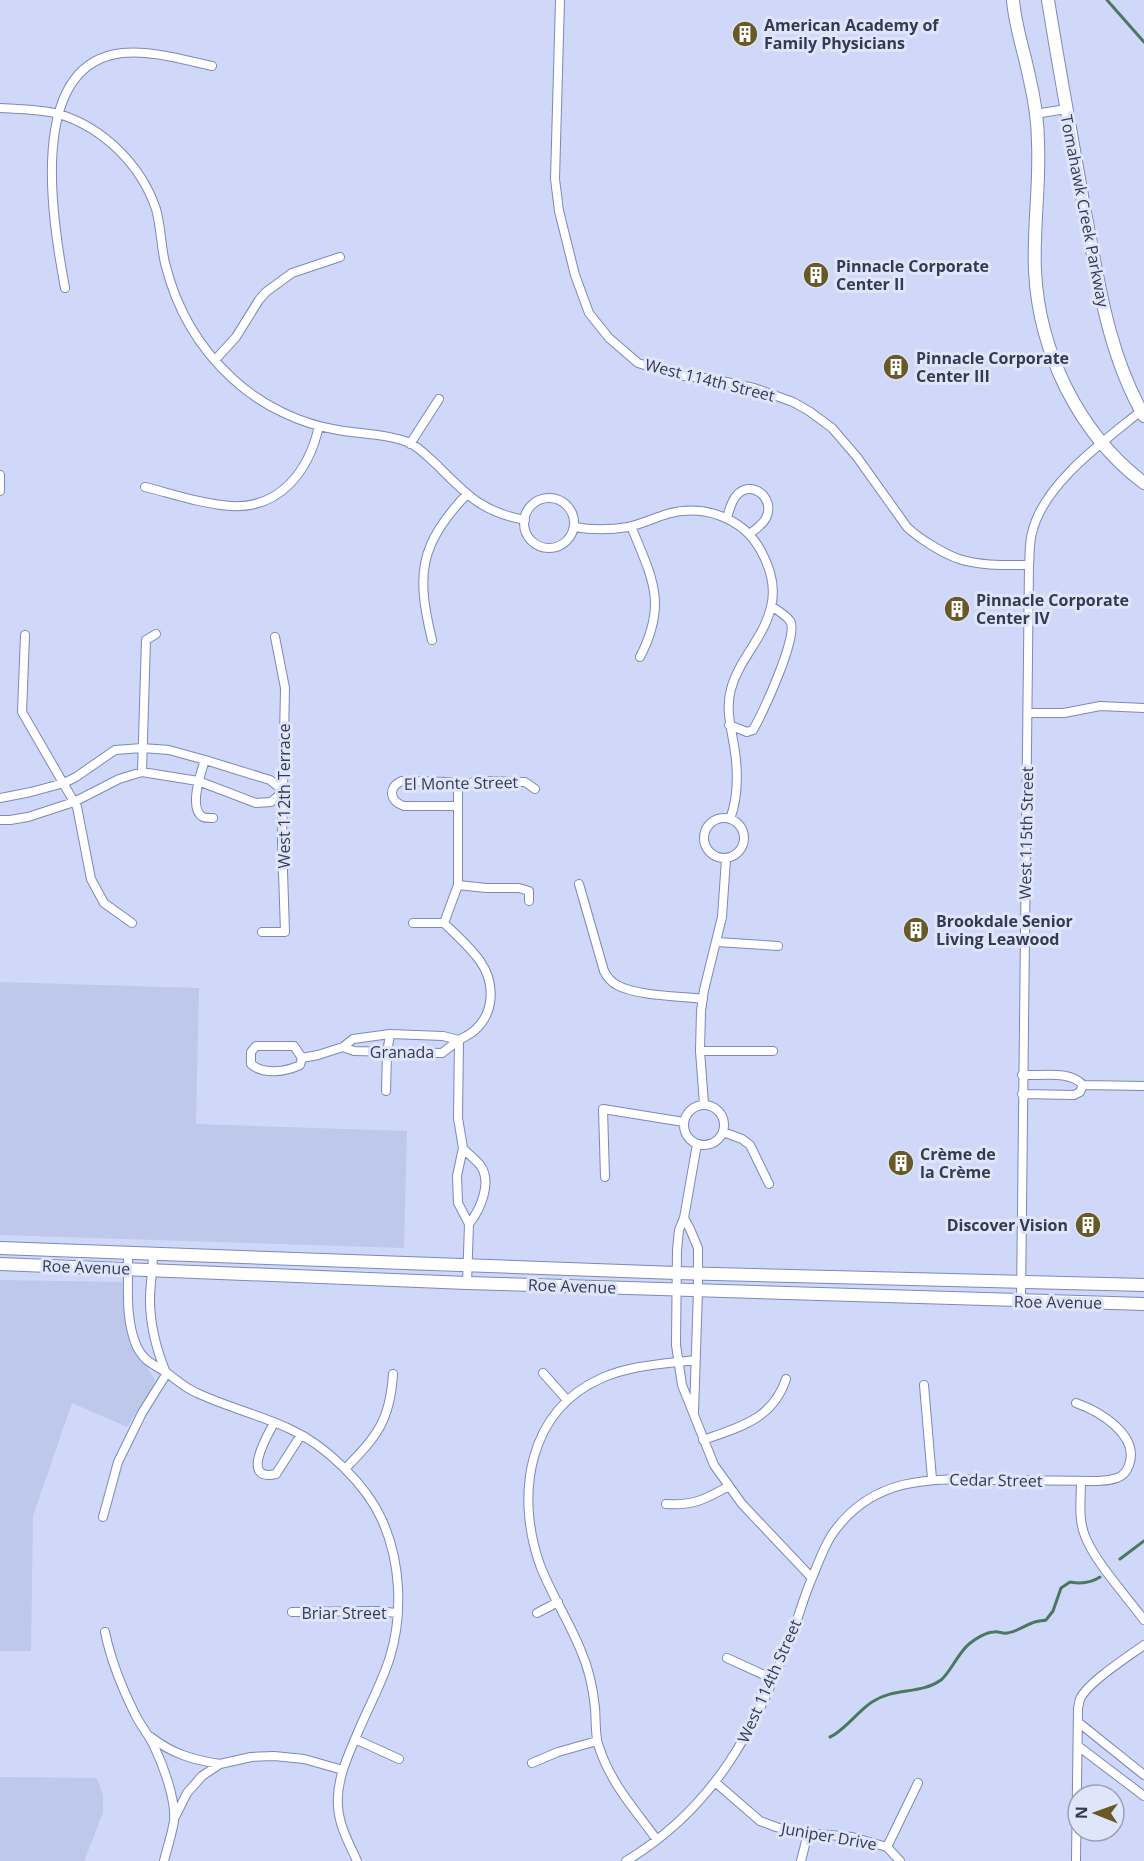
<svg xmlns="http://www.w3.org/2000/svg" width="1144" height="1861" font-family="'Open Sans',sans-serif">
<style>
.built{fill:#bec8eb}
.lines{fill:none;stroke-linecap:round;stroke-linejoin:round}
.stream{stroke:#4a7960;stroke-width:3}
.street-casing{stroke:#7c89b9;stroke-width:10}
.secondary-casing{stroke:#7c89b9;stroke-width:14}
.street{stroke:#fff;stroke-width:8}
.secondary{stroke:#fff;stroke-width:12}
.labels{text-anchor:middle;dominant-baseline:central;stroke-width:6;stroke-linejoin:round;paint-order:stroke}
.poi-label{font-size:16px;font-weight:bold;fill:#353b4f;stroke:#dfe6fb;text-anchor:start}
.street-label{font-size:16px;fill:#353b4f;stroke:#dfe6fb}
</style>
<rect width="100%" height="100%" fill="#cfd8f8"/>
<path class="built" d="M0 982 199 988 196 1124 407 1131 404 1248 0 1235Z
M0 1280 122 1282 127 1328 137 1351 155 1380 153 1386 127 1427 72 1403 33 1516 31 1651H0Z
M0 1777 97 1778 103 1795V1813L84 1861H0Z"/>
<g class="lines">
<path class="stream" d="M1107 0 1144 42
M1120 1559 1144 1541
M830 1737C844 1731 858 1711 872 1702 894 1687 920 1695 941 1680 950 1673 958 1653 969 1644 975 1639 986 1632 994 1632 998 1631 1003 1634 1007 1633 1016 1632 1024 1626 1032 1623 1036 1621 1042 1621 1046 1620L1053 1611 1061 1588 1070 1582C1081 1584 1091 1583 1100 1577"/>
<g class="street-casing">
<path id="street" d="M560 0 555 179 559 211 575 275 589 313 609 338 638 363 677 375 712 379 754 388 793 402 809 411 832 428 857 457 907 527C918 538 944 554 959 559 980 566 1007 565 1029 565
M0 108C19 109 40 109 59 114 104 128 141 165 156 209 161 227 161 246 165 263 176 308 199 348 233 379 261 405 300 424 338 430 361 434 388 434 410 443 420 448 429 458 438 466 467 495 482 512 525 520
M1035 114 1066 109
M65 288C53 224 25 64 122 53 152 50 184 60 212 66
M215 360 236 337 259 300 266 292 292 273 340 257
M410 444 439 399
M0 475V491
M145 487C173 494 202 504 231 506 281 509 309 470 319 426
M524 523a25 25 0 1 1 50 0a25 25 0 1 1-50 0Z
M727 518C729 511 731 502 736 496 751 478 776 498 766 518 763 524 755 530 749 534
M631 526C652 578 668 603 640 657
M574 527C591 530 610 530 628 527 642 524 654 518 667 514 703 504 743 517 761 551 771 569 776 587 771 607 764 638 739 659 731 689 725 711 732 730 735 752 738 774 738 798 730 819
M25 635 22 712 77 807 91 879 104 903 132 923
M432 640C416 574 419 546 466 495
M1028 713H1064L1100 706 1144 708
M729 725 747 732 753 730C762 714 800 634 790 621 786 615 777 610 771 606
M205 760C201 772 188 809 203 817 205 818 211 818 213 818
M142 772 146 640 156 634
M458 786V885L444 923C456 935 470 947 480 961 495 982 495 1012 475 1030 471 1034 464 1037 459 1040L458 1118 463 1148 457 1176 458 1203 469 1224 467 1283
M0 798 31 792 64 783 76 777 115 750 142 748 169 750 205 760 270 780 284 791 271 802 256 803 198 781 142 772 119 779 74 802 28 817 10 820H0
M458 806H404C390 802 387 787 402 781L450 782 458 786 478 781 525 782 535 789
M704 838a20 20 0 1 1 40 0a20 20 0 1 1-40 0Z
M579 884 604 971C607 977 611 982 617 985 636 996 680 996 703 999
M458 885 486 888H519L529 891V901
M413 923H444
M262 932H285L282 841 285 688 275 637
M717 942 778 946
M256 1046H294L302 1058 300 1065C286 1072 263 1075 251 1064V1052Z
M343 1047 354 1051 442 1053 459 1040
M700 1051H773
M302 1058 318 1055 343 1047 353 1039 390 1034 443 1036 459 1040
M1022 1075C1041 1076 1070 1070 1083 1085L1144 1086
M386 1091 387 1053 390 1034
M1022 1094 1074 1095 1080 1092 1083 1085
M704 1104 700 1051 701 1011 704 990 722 917 726 859
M684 1125a20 20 0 1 1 40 0a20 20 0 1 1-40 0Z
M723 1132 742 1139 750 1145 769 1184
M463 1148C468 1154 475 1159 480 1165 493 1182 480 1210 469 1224
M605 1177 603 1109 684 1122
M684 1218 690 1229 698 1248V1290L694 1412
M128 1253C129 1283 124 1318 137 1347 146 1364 153 1363 167 1373 177 1380 185 1388 197 1393 227 1407 260 1415 290 1429 325 1445 366 1484 382 1520 401 1562 403 1614 390 1657 382 1683 368 1708 358 1732 348 1756 336 1780 338 1806 339 1826 349 1843 357 1861
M153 1253C153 1269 150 1284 150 1300 150 1324 157 1351 166 1373
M1021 1301 1029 565C1030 555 1029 543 1032 533 1043 484 1104 441 1141 411
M543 1373 567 1400
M924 1385 932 1479
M274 1423C267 1436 240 1482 276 1474L301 1435
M703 1440C740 1427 773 1419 786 1379
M345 1469C377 1436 390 1421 393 1374
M1081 1481C1081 1499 1078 1519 1085 1536 1095 1562 1127 1597 1144 1620
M666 1504C693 1506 706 1499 729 1486
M103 1517 118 1462 142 1413 167 1373
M812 1578C818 1564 823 1549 831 1536 872 1475 932 1478 997 1480 1031 1481 1064 1480 1098 1481 1104 1481 1111 1480 1117 1478 1123 1476 1127 1471 1129 1465 1140 1435 1099 1411 1076 1403
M292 1612 376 1611 397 1613
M537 1613 558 1602
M105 1632C111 1661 122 1688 135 1714 140 1725 149 1735 154 1746 163 1765 176 1799 174 1821 172 1834 167 1848 164 1861
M727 1658 773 1679
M1078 1722 1144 1775
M151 1737C172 1754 194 1760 220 1764
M355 1739 399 1759
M1078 1746 1144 1796
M532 1763 558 1752 597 1741
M715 1782 760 1821 776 1827 794 1832 852 1837 887 1847
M175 1817 187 1793 202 1776 220 1764 251 1757 274 1756 304 1759 343 1770
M657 1840C634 1808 610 1783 598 1744 595 1733 596 1720 595 1708 593 1688 589 1669 581 1651 569 1621 551 1594 540 1565 515 1495 528 1410 602 1378 631 1365 664 1364 695 1360
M887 1847 918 1783
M887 1847 900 1861
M626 1861C716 1807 755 1728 792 1634 799 1616 804 1596 812 1578L742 1504 714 1465 682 1385 676 1345 677 1250 679 1230 684 1218 697 1144
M801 1861 808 1833
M1076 1861 1078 1708C1079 1705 1079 1702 1080 1699 1088 1682 1129 1656 1144 1645"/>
</g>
<g class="secondary-casing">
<path id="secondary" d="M1013 0C1015 26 1024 51 1029 76 1034 97 1038 121 1038 143 1040 186 1033 228 1035 271 1039 352 1079 434 1144 483
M1048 0C1059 69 1072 138 1084 207 1098 278 1107 352 1144 416
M0 1248 676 1273 1144 1285
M0 1264 467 1283 1144 1304"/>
</g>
<use href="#street" class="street"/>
<use href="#secondary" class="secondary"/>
</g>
<defs>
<g id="building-disc" transform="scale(1.35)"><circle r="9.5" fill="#685926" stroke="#dfe6fb"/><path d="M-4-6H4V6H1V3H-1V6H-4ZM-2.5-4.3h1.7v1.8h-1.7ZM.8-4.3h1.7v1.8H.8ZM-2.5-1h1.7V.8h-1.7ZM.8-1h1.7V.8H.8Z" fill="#fff"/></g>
</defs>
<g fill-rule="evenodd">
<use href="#building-disc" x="745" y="34"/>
<use href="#building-disc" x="816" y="275"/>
<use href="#building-disc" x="896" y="367"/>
<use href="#building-disc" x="957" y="609"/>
<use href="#building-disc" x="916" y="930"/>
<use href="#building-disc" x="901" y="1163"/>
<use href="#building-disc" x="1088" y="1225"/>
</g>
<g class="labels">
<g class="poi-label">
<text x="764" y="25">American Academy of<tspan x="764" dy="18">Family Physicians</tspan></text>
<text x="836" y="266">Pinnacle Corporate<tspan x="836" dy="18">Center II</tspan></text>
<text x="916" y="358">Pinnacle Corporate<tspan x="916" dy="18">Center III</tspan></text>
<text x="976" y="600">Pinnacle Corporate<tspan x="976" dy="18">Center IV</tspan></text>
<text x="936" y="921">Brookdale Senior<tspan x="936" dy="18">Living Leawood</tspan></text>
<text x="920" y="1154">Crème de<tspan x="920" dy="18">la Crème</tspan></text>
<text x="1068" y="1225" text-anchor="end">Discover Vision</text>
</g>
<g class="street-label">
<text transform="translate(1085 211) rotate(79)">Tomahawk Creek Parkway</text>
<text transform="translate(710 380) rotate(14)">West 114th Street</text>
<text transform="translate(461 783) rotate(-1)">El Monte Street</text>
<text transform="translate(284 796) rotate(-90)">West 112th Terrace</text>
<text transform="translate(1026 833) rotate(-89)">West 115th Street</text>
<text x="402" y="1052">Granada</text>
<text transform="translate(86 1267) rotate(2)">Roe Avenue</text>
<text transform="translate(572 1286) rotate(2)">Roe Avenue</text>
<text transform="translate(1058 1302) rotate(1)">Roe Avenue</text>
<text transform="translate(996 1480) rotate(1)">Cedar Street</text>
<text x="344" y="1613">Briar Street</text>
<text transform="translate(769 1681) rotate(-66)">West 114th Street</text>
<text transform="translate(829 1836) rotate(10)">Juniper Drive</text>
</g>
</g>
<g transform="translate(1096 1813) rotate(271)"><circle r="28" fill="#dfe6fb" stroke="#9ba2b6" stroke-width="1.5"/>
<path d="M0-4.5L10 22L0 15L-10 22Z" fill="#685926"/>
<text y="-9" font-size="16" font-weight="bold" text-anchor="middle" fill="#353b4f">N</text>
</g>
</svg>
